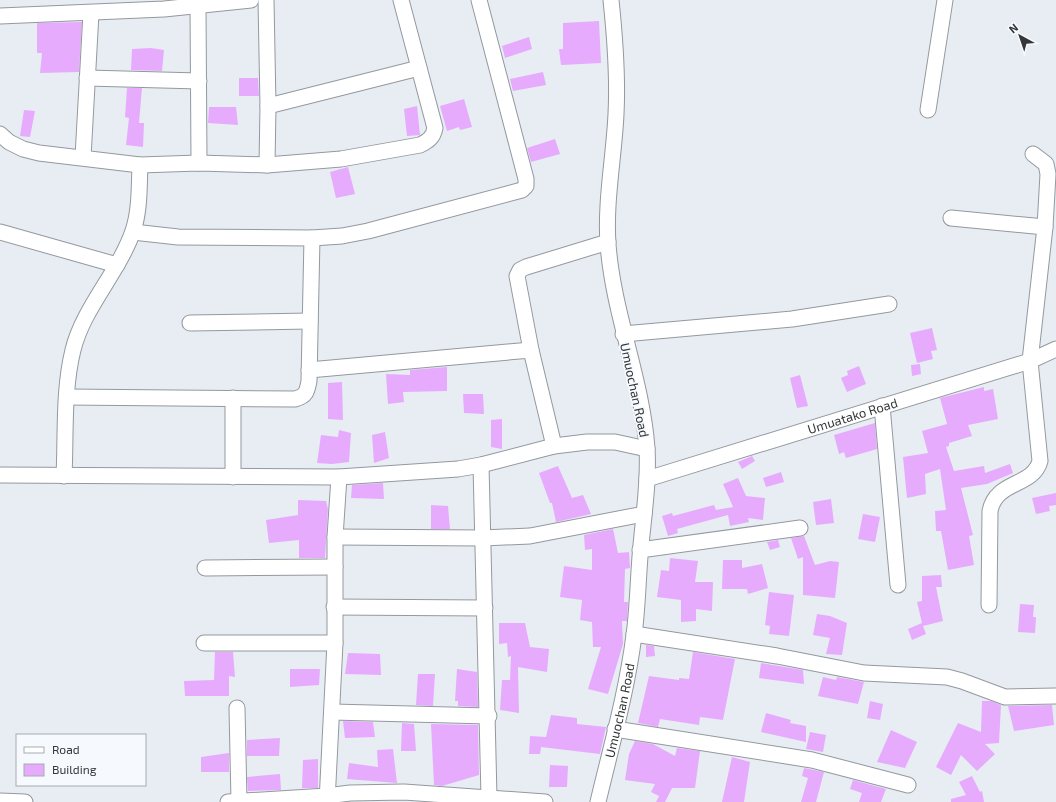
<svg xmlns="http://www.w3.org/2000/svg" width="1056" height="802" font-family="'Exo 2',sans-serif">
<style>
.building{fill:#e7abfe}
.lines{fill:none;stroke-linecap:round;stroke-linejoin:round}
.minor-casing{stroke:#93999e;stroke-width:17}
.minor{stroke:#fff;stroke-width:15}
.labels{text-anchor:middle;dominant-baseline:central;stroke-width:3.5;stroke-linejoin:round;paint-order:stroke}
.street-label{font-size:13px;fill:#343638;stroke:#f6fafe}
</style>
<rect width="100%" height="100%" fill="#e7edf3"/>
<path class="building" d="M599 21 601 63 561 65 559 49H563V23Z
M82 22 79 72 40 73 42 53H37V23Z
M529 37 532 49 505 58 502 46Z
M151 48 164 50 162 71 131 70 132 49Z
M543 72 546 85 513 91 510 79Z
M239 78H258L259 96H239Z
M127 88H142L139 123H144L143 147 126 145 129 118 125 117Z
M464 99 472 127 460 130 459 127 447 131 440 106Z
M417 106 420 135 407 136 404 109Z
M209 107H236L238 125 208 123Z
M24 110 35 111 30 137 20 136Z
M555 139 560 154 531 162 527 148Z
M348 167 355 194 336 198 330 172Z
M932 328 937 350 931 351 933 359 917 363 910 333Z
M920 364 921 374 912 376 911 365Z
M859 366 866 384 847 392 841 378 848 375 847 371Z
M447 367V391L403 392 404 402 388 404 386 374 410 375V370Z
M800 375 808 406 797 408 790 378Z
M342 382 343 420 328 419V383Z
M984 387V391L993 389 998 419 968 425 972 436 949 443V446L946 447 954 471 984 466 985 473 1010 464 1013 473 987 484 961 488 973 535 969 536 974 565 948 570 941 531H936L935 511 946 510 940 469 925 474 926 494 907 498 903 457 928 453 922 431 947 424 940 398Z
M463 394H483L484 414 464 413Z
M502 419V449L491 447V420Z
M875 423 877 449 846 458 844 452 839 454 834 435Z
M339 430 351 433 349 462 332 464 317 463 321 435 338 437Z
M385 432 389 458 374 463 372 435Z
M752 456 755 461 742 469 738 462Z
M558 466 572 498 583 495 591 514 556 522 552 503H550L539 473Z
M781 472 784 482 766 487 763 478Z
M738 478 746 496 765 498 763 520 748 518 749 522 730 526 728 515 677 529 678 533 668 536 662 516 672 513 673 516 714 505 716 510 733 507 723 484Z
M383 483 384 499 351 498 352 485Z
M1056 493V505L1049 506 1050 511 1036 514 1032 498Z
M831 499 834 523 816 525 813 502Z
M298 500 326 501 328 509 325 558H299V540L269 543 266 520 298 515Z
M431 505 448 506 450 529H431Z
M863 514 880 517 875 542 858 539Z
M613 529 618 553 629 552 630 568 625 569 624 602H628L627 621H622L623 644 608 694 588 689 601 647H593L592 622 580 620 582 600 560 597 564 566 592 570V549L585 550 584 535Z
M804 536 815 565 830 561 839 562 835 598 803 595V557L798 559 791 538Z
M778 540 780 547 770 550 767 542Z
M670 558 698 561 695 582H713L712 611 696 609V621L681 622V600L657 597 661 570 669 571Z
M723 560H742V568L762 564 768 588 748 594 747 589H722Z
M941 575 942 587H936L943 621 923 626 926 634 912 640 908 629 922 623 917 602 922 601V576Z
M769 592 794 595 789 636 769 634 770 626 765 625Z
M1020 604 1034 605 1033 617H1036L1035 633 1018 632Z
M817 614 830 616 847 623 842 655 826 654 830 638 813 635Z
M499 623H525L530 647 549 649 547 672 518 667 519 713 500 710 502 680H510L511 656 508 657 507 643 499 644Z
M646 645 654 646 655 656 646 657Z
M215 652H233L235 677 229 676V696H185L184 681 214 680Z
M693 652 735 659 723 720 700 717 699 725 660 719 658 727 638 723 649 676 679 680V678L689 679Z
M348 653 380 654 381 675 345 674Z
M761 663 803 670 804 684 759 678Z
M290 669H320L319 685 290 687Z
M457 669 477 672 478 707 458 706V701H455Z
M418 674H435L433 706 416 705Z
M823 677 836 680 837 677 864 682 858 704 818 696Z
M870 701 883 704 880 720 867 718Z
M982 701H991L1001 705 999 743 985 744 995 754 977 771 961 755 951 775 936 767 958 723 981 732Z
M1052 705 1054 725 1014 731 1008 706Z
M766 713 791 720 790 723 806 726V742L761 732Z
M551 715 577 718V724L606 727 600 754 541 747 540 754H529L530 736 546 737Z
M343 721 373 722 375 737 345 738Z
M402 723 414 724 416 751H401Z
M431 724 478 725 479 775 442 786 434 785Z
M891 730 917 742 905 768 877 762Z
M810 732 826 735 823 752 806 749Z
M280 738 279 756H247V740Z
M635 741 653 744 675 756 677 748 700 751 695 788H672L665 802H656L659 796 651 792 655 784 625 780 629 754Z
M393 749 397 783 347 779 349 763 378 767 377 750Z
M229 753V772H201V757Z
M732 757 750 762 744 802H722Z
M318 759V788H302L303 760Z
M550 765 568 766 567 787H549Z
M804 768 824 772 816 802H801L808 778 802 776Z
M280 774 281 790 248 791 247 777Z
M972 776 980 792 982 791 984 802H951V799L966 795 959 782Z
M853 780 886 789 881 802H859L862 793 850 789Z"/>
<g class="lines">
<g class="minor-casing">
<g id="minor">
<path d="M198 7 199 163"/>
<path d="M0 16 164 9 251 0"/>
<path d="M87 78 199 81"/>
<path d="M268 106 419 68"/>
<path d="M928 110 945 0"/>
<path d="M0 134 9 142 23 149 39 153 140 165 199 163 267 165 268 106 266 0"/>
<path d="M83 157 91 13"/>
<path d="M267 165 341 159 420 145C428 141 433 138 435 128L401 0"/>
<path d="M951 218 1045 227"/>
<path d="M0 232 117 265"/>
<path d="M133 232 178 237 312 238 342 236 368 231 522 190 526 186V179L479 0"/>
<path d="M190 323 310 321"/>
<path d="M623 334 792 319 889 304"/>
<path d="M309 370 531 350"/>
<path d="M67 397 295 399C306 396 307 392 309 381L312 238"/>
<path d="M882 406 898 585"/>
<path d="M554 446 531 350 517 276 520 270 526 267 608 242"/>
<path d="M481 465 489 797"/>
<path d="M0 475 339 477 458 469 481 465 554 446 587 442H615L647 449"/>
<path d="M64 476C66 435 63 390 73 350 83 308 119 272 133 231 140 210 139 187 140 165"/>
<path d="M233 477V398"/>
<path id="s1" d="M647 479 1030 361 1056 349"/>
<path d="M335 537 483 538 530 536 644 514"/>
<path d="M640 550 800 528"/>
<path d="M205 568 335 567"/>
<path d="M989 605 990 511C996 480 1033 487 1040 461L1030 361 1045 227 1048 174 1046 164 1033 154"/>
<path d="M334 607 485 608"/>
<path d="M634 634 777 656 864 673 947 677 962 681 1005 697 1056 696"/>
<path d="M204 643H335"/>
<path d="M237 708 239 801"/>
<path d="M332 712 489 716"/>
<path d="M615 729 812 760 908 785"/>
<path d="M0 801 25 802"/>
<path d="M228 802 327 796 350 793 404 792 545 802"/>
<path d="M327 802 335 643V537L339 477"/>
<path id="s2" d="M598 802C611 747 627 691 634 635 638 605 638 575 641 545 644 513 649 480 647 448 642 379 613 313 608 244 605 201 614 157 616 114 618 76 615 38 611 0"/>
</g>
</g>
<use href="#minor" class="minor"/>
</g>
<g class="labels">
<g class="street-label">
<text transform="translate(635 390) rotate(78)">Umuochan Road</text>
<text stroke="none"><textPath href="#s1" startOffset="215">Umuatako Road</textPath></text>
<text stroke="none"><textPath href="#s2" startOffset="94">Umuochan Road</textPath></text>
</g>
</g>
<rect x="16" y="734" width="130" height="52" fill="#f6fafe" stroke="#a8acaf"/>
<rect x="24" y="747" width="20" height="6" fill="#ffffff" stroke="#a8acaf"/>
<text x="52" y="754" font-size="12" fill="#343638">Road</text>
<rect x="24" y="764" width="20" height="12" fill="#e7abfe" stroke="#a8acaf"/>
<text x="52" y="774" font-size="12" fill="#343638">Building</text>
<g transform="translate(1020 36) rotate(320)" stroke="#f6fafe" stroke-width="3" paint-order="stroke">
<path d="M0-3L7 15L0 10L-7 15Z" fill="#343638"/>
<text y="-6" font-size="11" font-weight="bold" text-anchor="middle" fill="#343638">N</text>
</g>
</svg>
